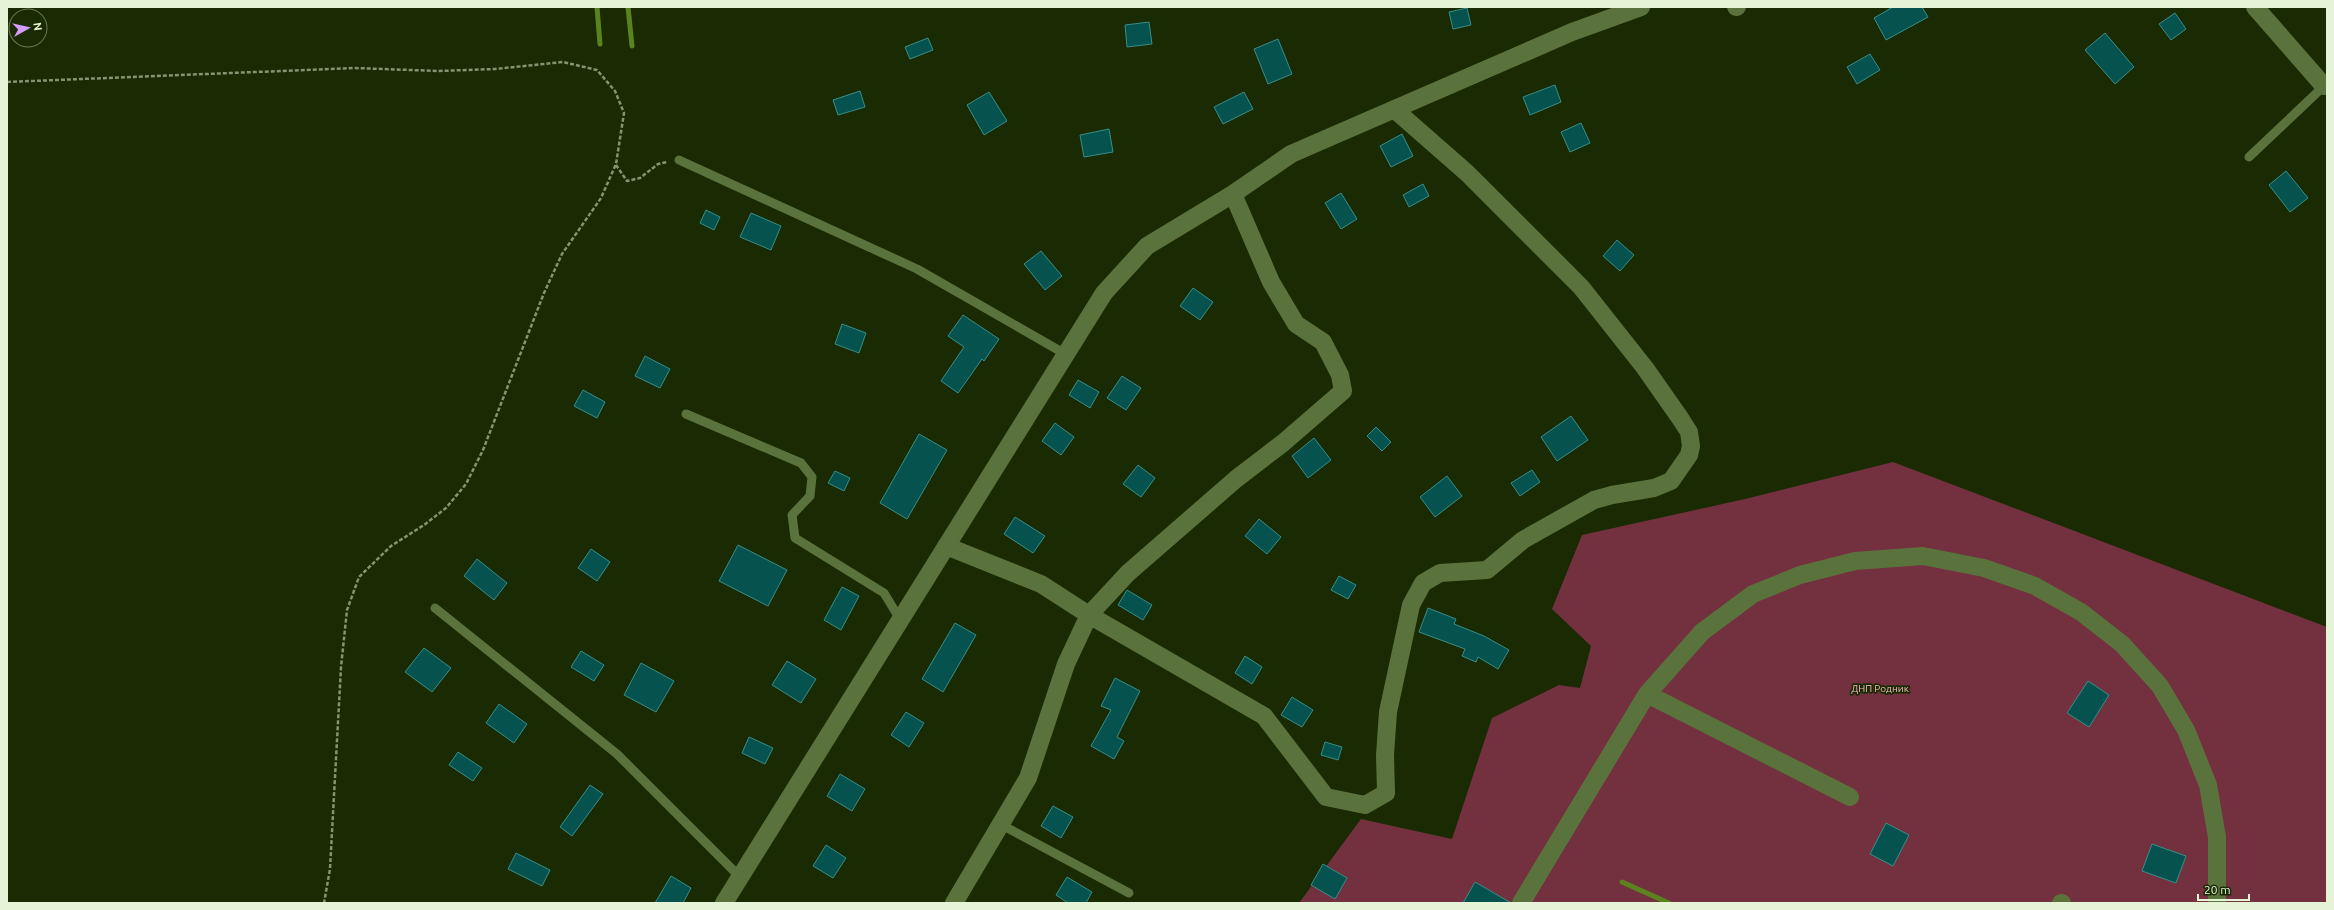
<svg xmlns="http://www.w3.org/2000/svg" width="2334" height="910" font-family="Ubuntu,sans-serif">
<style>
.green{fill:#73313f}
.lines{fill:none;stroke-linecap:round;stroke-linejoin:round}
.stream{stroke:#5b831d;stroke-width:5}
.building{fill:#05524e;stroke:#378f89}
.path{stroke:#849371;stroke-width:2.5;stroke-dasharray:4 2;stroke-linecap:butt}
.lane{stroke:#5a733d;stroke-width:9}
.street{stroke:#5a733d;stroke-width:18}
.labels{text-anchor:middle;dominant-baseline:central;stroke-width:3.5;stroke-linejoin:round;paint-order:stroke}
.park-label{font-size:10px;fill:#f5bdc4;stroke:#1a2a02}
</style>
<rect width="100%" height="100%" fill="#1a2a02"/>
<path class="green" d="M1893 462 2327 627V903H1299L1361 819 1452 839 1492 718 1559 685 1580 688 1591 646 1552 609 1582 535 1745 499Z"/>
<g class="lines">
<path class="stream" d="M597 7 600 44
M628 7 632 46
M1622 882 1669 903"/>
</g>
<path class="building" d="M1893 7H1922L1928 17 1886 40 1874 18Z
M1467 8 1471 25 1453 29 1449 12Z
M2175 13 2186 29 2171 40 2159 24Z
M1149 22 1152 44 1127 47 1125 25Z
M2105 33 2134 67 2115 84 2085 50Z
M928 38 933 50 910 59 905 47Z
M1278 39 1292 74 1268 84 1254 49Z
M1870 54 1880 70 1857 84 1847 67Z
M1555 85 1561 102 1530 115 1523 97Z
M860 91 865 107 838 115 833 100Z
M989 92 1007 121 984 135 967 105Z
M1244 92 1253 109 1223 124 1214 107Z
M1581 123 1590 143 1570 152 1561 132Z
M1109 129 1113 152 1084 157 1080 135Z
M1402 134 1413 156 1391 167 1380 146Z
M2286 171 2308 198 2290 212 2269 185Z
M1423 184 1429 196 1409 207 1403 195Z
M1341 193 1357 219 1341 229 1325 203Z
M706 210 720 217 714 230 700 223Z
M751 213 781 226 771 250 740 237Z
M1617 240 1634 255 1620 271 1603 256Z
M1041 251 1062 276 1045 290 1024 264Z
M1193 288 1213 302 1200 320 1180 306Z
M963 315 999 339 984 361 982 359 958 393 941 381 964 347 948 336Z
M842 324 866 333 859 353 835 344Z
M645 356 670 369 660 388 635 376Z
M1122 376 1141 388 1126 410 1107 398Z
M1078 380 1099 392 1090 408 1069 395Z
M583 390 605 402 597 418 574 406Z
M1571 416 1588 440 1557 461 1541 437Z
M1055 423 1074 437 1061 455 1042 441Z
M1376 427 1391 442 1382 451 1367 436Z
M919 434 947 450 907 519 880 503Z
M1314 438 1331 460 1308 478 1292 456Z
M1138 465 1155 478 1141 497 1123 484Z
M1532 470 1540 482 1520 496 1511 483Z
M835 471 850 478 844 491 828 483Z
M1447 476 1462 496 1435 517 1420 497Z
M1015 517 1045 536 1033 553 1004 534Z
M1259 519 1281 537 1267 554 1245 536Z
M738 545 787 570 768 606 719 581Z
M591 549 610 562 597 581 578 568Z
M477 559 507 583 494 600 464 576Z
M1339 576 1356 585 1348 599 1331 590Z
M842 587 859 596 841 630 824 620Z
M1127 590 1152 605 1143 620 1118 605Z
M1428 608 1456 619 1454 624 1484 636 1509 650 1498 669 1478 657 1476 662 1462 656 1465 649 1419 632Z
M955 623 976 635 943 692 922 679Z
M424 648 451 668 432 692 405 672Z
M581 651 604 665 594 681 571 667Z
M1245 656 1262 667 1252 684 1235 673Z
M787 661 816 679 801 703 772 685Z
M641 663 674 681 656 712 624 695Z
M1115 678 1140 691 1117 737 1124 741 1114 759 1091 746 1111 710 1101 706Z
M2088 681 2109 695 2089 727 2067 713Z
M1292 697 1313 710 1302 727 1281 715Z
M499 704 527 724 514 743 486 723Z
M906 712 924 723 909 747 891 735Z
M749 737 773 748 765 764 742 753Z
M1325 742 1342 747 1338 760 1321 755Z
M458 752 482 768 473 781 449 765Z
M840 774 865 789 852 811 827 796Z
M590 785 603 794 572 836 560 827Z
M1053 806 1073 817 1061 838 1041 826Z
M1886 823 1909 835 1893 866 1870 854Z
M2152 844 2186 856 2176 883 2142 871Z
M826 845 846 858 833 878 813 866Z
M516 853 550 870 542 886 508 869Z
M1323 864 1347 878 1335 899 1311 885Z
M671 876 691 888 683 903H655Z
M1067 877 1092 892 1086 903H1068L1056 895Z
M1475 882 1511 903H1463Z"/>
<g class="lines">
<path class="path" d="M7 82 355 68 438 71 495 69 563 62 597 70 615 91 624 113 616 164 601 198 562 254 544 293 483 450 466 484 446 508 424 525 391 546 359 577 347 610 341 667 330 869 324 903
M616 165 627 181 640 178 658 164 667 162"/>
<path class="lane" d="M2249 157 2324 86
M679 160 917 269 1067 355
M686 414 801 463 812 477 810 496 792 515 795 538 884 593 901 621
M435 608 617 754 740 877
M1000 824 1129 893"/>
<path class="street" d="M1736 7H1737
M2255 7 2324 86 2327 84
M946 546 1041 584 1089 615 1264 716 1326 797 1365 805 1386 793 1385 755 1388 712 1411 605 1423 583 1440 573 1487 570 1523 540 1594 500 1612 495 1654 488 1671 481 1689 455 1691 446 1689 432 1680 418 1645 368 1581 287 1467 173 1394 109
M1647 694 1850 797
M724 903 1104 293 1147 246 1233 194 1291 154 1572 32 1641 7
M954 903 1028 778 1066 664 1089 615 1128 573 1236 479 1283 443 1343 391 1340 375 1323 342 1296 324 1271 282 1233 194
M1521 903 1647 694 1702 632 1753 594 1800 575 1855 561 1923 556 1984 568 2035 586 2081 612 2122 644 2160 686 2186 730 2208 785 2217 837V903
M2061 903H2062"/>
</g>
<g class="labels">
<g class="park-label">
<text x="1880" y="688">ДНП Родник</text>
</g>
</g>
<rect width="2334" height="910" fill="none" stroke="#e5f4d7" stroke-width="16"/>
<g transform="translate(28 28) rotate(82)"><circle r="19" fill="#1a2a02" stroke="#6b7b57"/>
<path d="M0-3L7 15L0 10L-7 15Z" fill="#d39cfd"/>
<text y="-6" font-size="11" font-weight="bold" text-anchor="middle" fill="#e5f4d7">N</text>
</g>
<path d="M2198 894v6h51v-6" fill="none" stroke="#e5f4d7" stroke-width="2"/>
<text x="2204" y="894" font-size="12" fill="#e5f4d7" stroke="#1a2a02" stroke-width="3" paint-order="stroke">20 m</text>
</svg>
